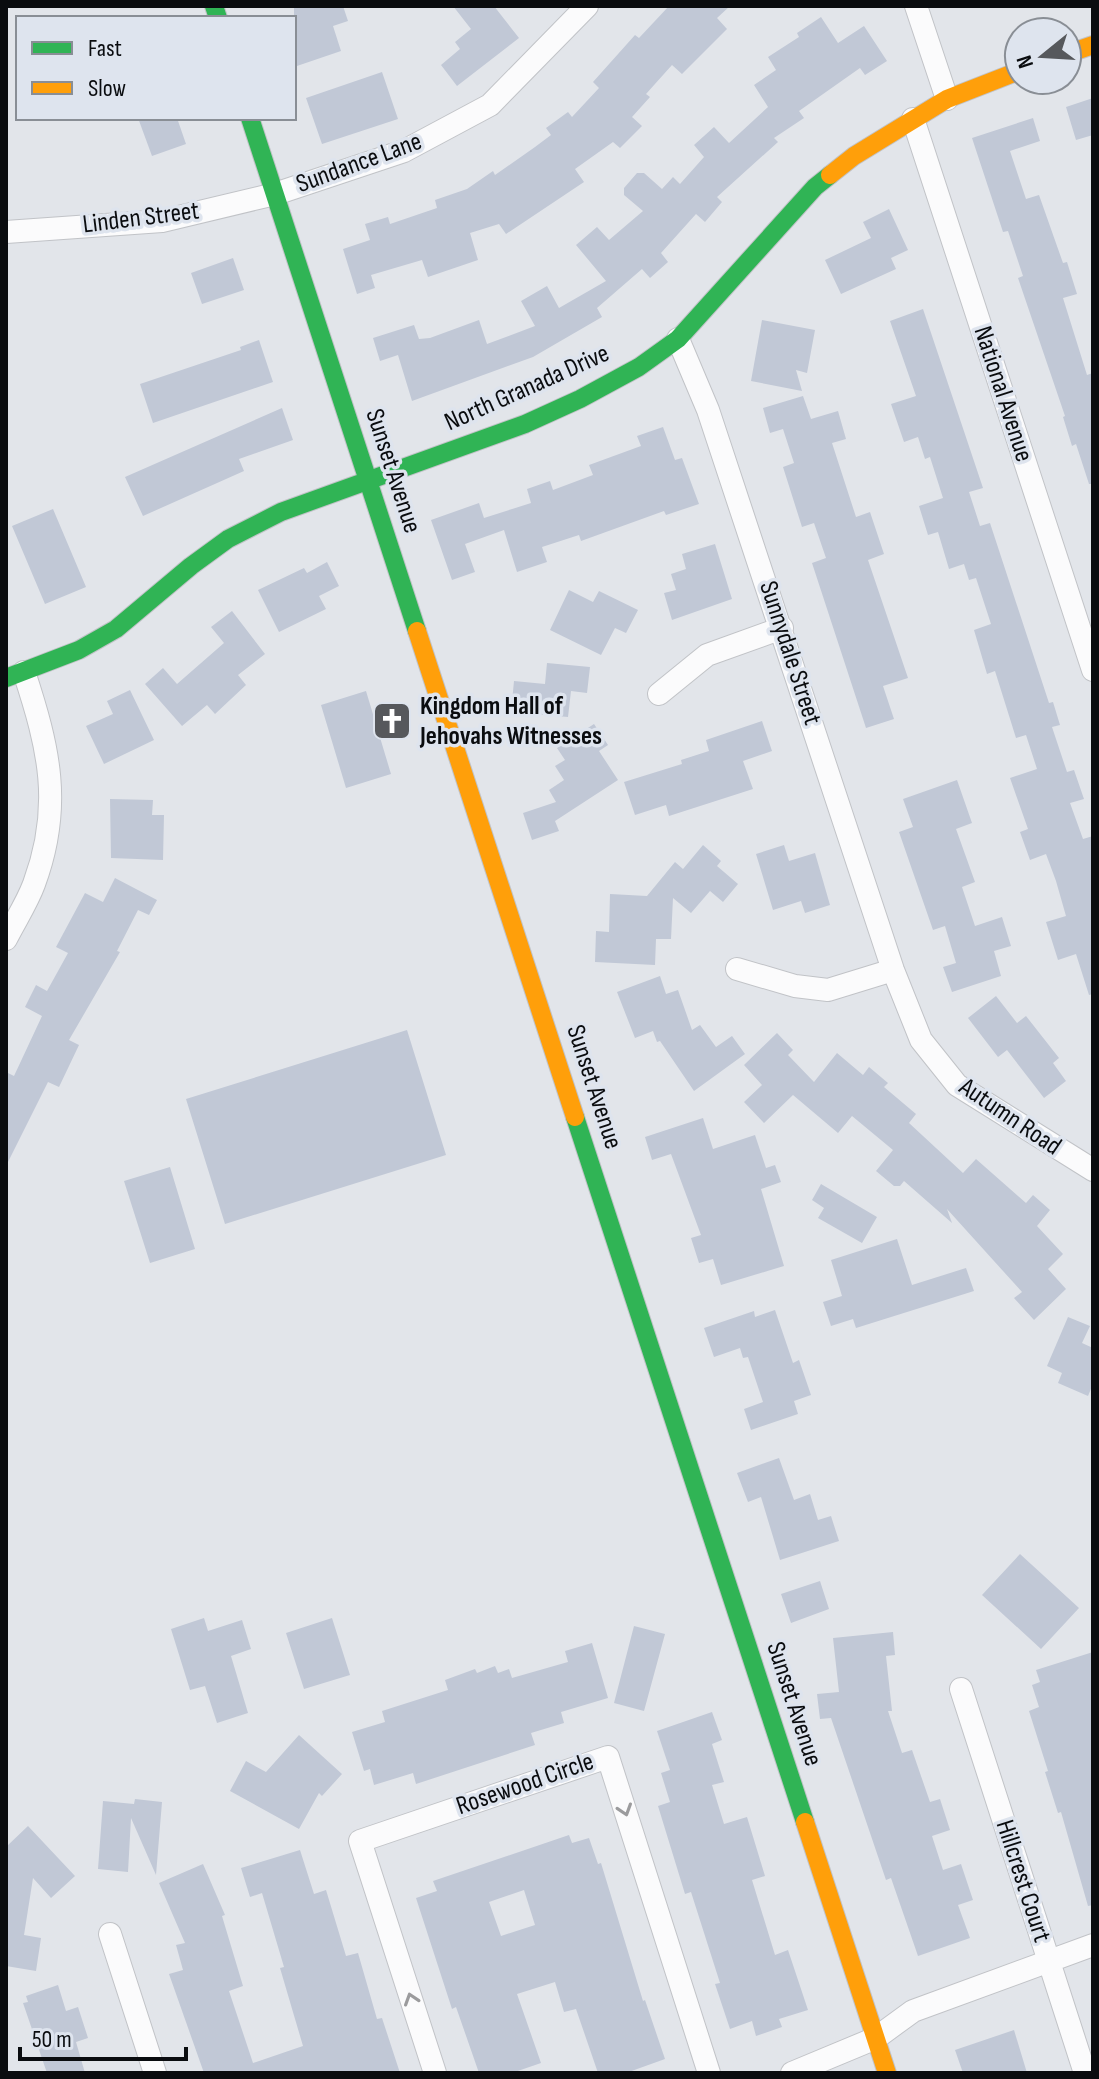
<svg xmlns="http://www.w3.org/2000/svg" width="1099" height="2079" font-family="'Sofia Sans Condensed',sans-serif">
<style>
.building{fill:#c1c8d6;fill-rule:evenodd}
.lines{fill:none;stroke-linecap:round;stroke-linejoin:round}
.street-casing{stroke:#c1c3c7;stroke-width:24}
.fast-casing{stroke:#c1c3c7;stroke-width:20}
.slow-casing{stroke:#c1c3c7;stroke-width:20}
.street{stroke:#fbfbfc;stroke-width:22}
.fast{stroke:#30b455;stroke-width:18}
.slow{stroke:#ff9f0a;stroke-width:18}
.oneway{stroke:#9b9b9d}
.labels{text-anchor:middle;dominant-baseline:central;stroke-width:7;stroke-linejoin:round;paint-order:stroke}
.street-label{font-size:26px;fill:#0a0c0f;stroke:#dee4ee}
.poi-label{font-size:26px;font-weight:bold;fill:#0a0c0f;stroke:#dee4ee;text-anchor:start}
</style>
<rect width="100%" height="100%" fill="#e2e5ea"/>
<path class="building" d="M294 6H343L348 21 333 26 341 51 294 67Z
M453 6H494L519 38 457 86 441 65 460 49 455 42 471 29Z
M669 6H730L717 18 727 29 682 74 672 65 646 94 650 97 632 117 642 126 620 148 613 142 575 169 584 182 506 234 499 224 470 233 478 260 428 277 422 260 371 275 375 288 357 294 343 249 370 240 365 224 388 217 390 224 437 208 435 200 467 189 493 171 495 175 535 147 551 135 546 128 568 112 572 117 599 88 593 82 635 35 639 38Z
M821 17 838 43 864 26 887 61 865 75 860 68 799 111 804 118 774 138 778 142 717 197 722 202 705 222 696 214 661 253 668 262 650 278 642 269 597 308 602 317 533 357 412 401 398 355 380 361 373 338 414 325 419 339 430 338 479 320 487 344 535 326 521 301 547 286 559 308 606 281 576 245 597 227 609 240 643 211 624 195V188L637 173H644L662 189 673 177 680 184 704 157 694 145 714 127 729 143 768 107 754 85 776 70 768 57 799 37 797 33Z
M382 72 398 119 322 144 306 98Z
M1093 98V135L1076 140 1066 107Z
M138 118H177L186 144 152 156Z
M1033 118 1040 141 1010 151 1026 199 1039 195 1063 263 1067 262 1077 294 1063 298 1087 375 1093 373V484H1089L1076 444 1072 446 1063 417 1065 416 1018 278 1023 276 1008 231 1003 232 972 138Z
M889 209 908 250 891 258 896 269 841 294 825 260 871 238 863 222Z
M233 258 244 290 202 304 191 273Z
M923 309 983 488 969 492 980 526 990 523 1049 703 1053 702 1060 725 1052 727 1067 772 1074 770 1084 799 1070 803 1083 839 1093 836V994L1089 995 1076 954 1058 960 1046 922 1066 916 1056 881 1046 854 1030 860 1020 832 1028 829 1010 778 1037 769 1026 735 1016 738 995 671 987 674 974 630 991 624 976 578 969 580 964 564 949 569 938 532 928 535 919 506 943 498 930 457 925 459 918 437 904 442 891 404 916 396 890 321Z
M762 320 815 330 807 373 796 370 802 391 751 381Z
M259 340 273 382 153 423 140 384 241 350 240 347Z
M803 396 811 419 838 411 846 439 832 443 856 517 870 512 884 554 868 560 908 678 883 686 894 719 866 728 812 563 826 558 814 523 802 527 783 467 794 463 783 429 770 433 763 408Z
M282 408 293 440 239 459 244 471 143 516 125 477Z
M663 427 675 460 682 458 699 504 666 515 664 511 581 541 579 535 542 547 547 562 517 572 504 530 465 544 475 572 452 580 431 520 479 503 484 518 531 503 527 489 550 481 553 490 593 475 589 465 641 446 637 436Z
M53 509 86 587 45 604 12 526Z
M715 544 732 599 672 620 664 593 676 590 671 574 686 569 682 554Z
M327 562 339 586 319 596 326 609 279 632 258 590 304 568 307 573Z
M569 590 593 602 599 591 638 610 626 633 615 628 601 655 550 630Z
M232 611 265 654 238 675 246 685 215 714 207 705 182 726 145 684 163 668 177 684 224 643 211 627Z
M547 663 590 667 587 693 571 691 568 717 511 712 514 681 545 684Z
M130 690 154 740 104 764 86 726 113 714 107 701Z
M366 691 391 774 346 788 321 705Z
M762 721 772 751 743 761 753 789 669 816 666 805 635 815 624 782 682 764 681 760 709 751 706 740Z
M594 724 608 745 599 751 618 780 555 821 559 831 532 840 523 813 556 802 549 790 564 780 555 766 565 760 557 748Z
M957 780 972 823 956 829 975 882 962 887 975 926 1002 917 1011 946 994 951 1001 976 952 992 943 967 956 963 945 926 933 930 899 832 913 827 903 799Z
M110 799 153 800 152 815H164L163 860 111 858Z
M703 845 721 861 717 866 738 884 723 902 710 891 691 913 673 898 671 939H656L655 965 595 962 596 931 609 932 610 894 647 896 675 862 683 869Z
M784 845 789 861 815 853 830 905 805 913 801 901 773 910 756 854Z
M115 878 157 900 149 915 138 910 117 951 120 952 69 1040 79 1045 59 1087 48 1082 6 1166V1072L14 1076 42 1016 25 1007 36 985 47 991 68 953 56 947 85 893 103 902Z
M660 976 666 994 678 990 692 1030 700 1025 716 1047 732 1036 745 1054 694 1091 660 1041 657 1042 653 1031 635 1038 617 992Z
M996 996 1017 1023 1026 1016 1059 1058 1053 1063 1066 1081 1044 1098 1007 1050 998 1057 968 1018Z
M407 1030 446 1155 225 1224 186 1099Z
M777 1033 793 1050 788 1055 814 1082 837 1053 863 1075 869 1067 888 1083 884 1087 916 1114 909 1123 963 1173 976 1159 1026 1203 1033 1195 1050 1210 1037 1226 1063 1254 1048 1269 1066 1289 1034 1320 1014 1298 1022 1292 947 1209 952 1223 904 1181 900 1186H894L876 1171 893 1150 852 1116 838 1133 793 1095 764 1123 744 1102 762 1085 744 1065Z
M703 1118 713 1149 755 1135 766 1168 775 1165 781 1182 761 1189 784 1266 721 1285 713 1259 699 1263 691 1238 701 1235 671 1154 652 1160 645 1137Z
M170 1167 195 1249 150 1263 124 1181Z
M821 1184 877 1217 862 1243 818 1218 824 1208 812 1200Z
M897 1239 912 1285 966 1268 974 1291 856 1328 853 1319 831 1326 823 1302 842 1296 831 1260Z
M775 1310 793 1363 799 1360 811 1395 794 1401 798 1414 751 1430 744 1409 763 1402 748 1357 743 1358 740 1348 714 1357 704 1328 754 1311 755 1317Z
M1068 1317 1090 1326 1082 1343 1093 1348V1384L1088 1396 1058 1383 1062 1373 1047 1366Z
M779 1458 794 1500 810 1494 818 1520 831 1516 839 1541 780 1560 761 1497 748 1502 737 1473Z
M1020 1554 1079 1608 1041 1649 982 1595Z
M820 1581 829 1609 791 1623 781 1594Z
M204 1618 208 1631 242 1620 251 1649 231 1656 248 1713 217 1723 205 1686 190 1690 171 1629Z
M332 1618 350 1675 304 1689 286 1633Z
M634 1626 665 1634 644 1711 614 1703Z
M893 1632 895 1655 886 1656 892 1711H888L902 1753 912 1750 930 1802 940 1799 950 1830 932 1836 943 1870 961 1864 973 1900 958 1905 970 1938 918 1956 891 1878 886 1880 831 1718 820 1719 817 1694 839 1692 833 1638Z
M592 1643 608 1698 561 1712 564 1723 531 1733 535 1745 416 1784 413 1773 374 1785 370 1769 364 1771 352 1732 385 1722 382 1711 448 1690 445 1680 475 1669 477 1673 495 1666 498 1673 509 1669 512 1678 568 1662 565 1651Z
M1093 1652V1905L1088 1906 1061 1812 1058 1813 1045 1772 1048 1771 1029 1711 1039 1707 1032 1685 1040 1682 1036 1670Z
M712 1712 722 1740 712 1744 724 1782 712 1785 724 1824 747 1817 765 1876 752 1880 775 1955 788 1950 808 2010 779 2019 782 2027 756 2036 752 2021 730 2029 715 1984 720 1983 691 1892 685 1894 658 1806 670 1802 661 1773 670 1770 657 1731Z
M299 1735 342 1774 322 1796 319 1793 299 1829 230 1791 246 1761 266 1772Z
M135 1799 162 1802 156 1875 131 1818 128 1872 98 1869 103 1801 134 1804Z
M28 1826 75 1876 51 1898 33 1878 24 1935 41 1938 36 1971 6 1966V1847Z
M569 1835 572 1843 589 1838 598 1864 601 1863 643 2001 645 2000 665 2059 626 2073H598L576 2009 564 2012 555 1982 517 1994 541 2063 512 2073H479L456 2007 452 2009 416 1898 437 1891 433 1881ZM524 1890 535 1925 501 1936 489 1902Z
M300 1850 314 1894 326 1890 346 1956 358 1953 377 2019 382 2018 400 2073H204L169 1974 183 1970 176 1945 185 1943 159 1883 203 1864 225 1915 222 1916 243 1986 229 1991 253 2063 303 2046 280 1968 284 1967 262 1893 250 1897 241 1868Z
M58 1985 66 2011 78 2007 88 2038 76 2042 85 2073H47L23 2003 28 2002 26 1996Z
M1014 2030 1027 2073H963L955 2050Z"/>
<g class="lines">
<g class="street-casing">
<path id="street" d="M916 6 947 99
M913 119 1093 670
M6 232 162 221 275 194 404 151 490 105 587 6
M678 339 708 410 893 970 921 1040 957 1085 1093 1170
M659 694 707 655 782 628
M6 939C15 921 27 903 34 884 63 806 49 748 24 672
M737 969 795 986 828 990 893 970
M961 1689 1085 2073
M110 1934 155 2073
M435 2073 360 1841 608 1757 709 2073
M792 2073 876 2038 913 2011 1093 1945"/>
</g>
<g class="fast-casing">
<path id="fast" d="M214 6 218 18
M250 118 417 631
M6 678 79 650 116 629 191 566 228 539 281 512 525 424 580 399 639 367 678 339 815 187 830 175
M575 1117 805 1822"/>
</g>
<g class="slow-casing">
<path id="slow" d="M1067 54 1093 45
M830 175 854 156 947 99 1019 71
M417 631 575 1117
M805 1822 887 2073"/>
</g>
<use href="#street" class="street"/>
<use href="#fast" class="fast"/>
<use href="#slow" class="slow"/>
</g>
<defs><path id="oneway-chevron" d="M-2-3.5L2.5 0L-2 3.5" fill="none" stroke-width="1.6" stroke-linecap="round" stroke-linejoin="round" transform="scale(2)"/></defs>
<g class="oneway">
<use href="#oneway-chevron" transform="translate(625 1810) rotate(72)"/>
<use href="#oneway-chevron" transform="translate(411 1999) rotate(-108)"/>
</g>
<defs>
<g id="church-square" transform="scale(2)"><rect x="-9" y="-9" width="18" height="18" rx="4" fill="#56585c" stroke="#dee4ee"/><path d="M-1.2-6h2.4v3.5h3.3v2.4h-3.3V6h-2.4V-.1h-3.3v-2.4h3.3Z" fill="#fff"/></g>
</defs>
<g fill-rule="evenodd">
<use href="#church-square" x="392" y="721"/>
</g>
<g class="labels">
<g class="street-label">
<text transform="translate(359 163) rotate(-20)">Sundance Lane</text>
<text transform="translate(141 218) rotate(-7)">Linden Street</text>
<text transform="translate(527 388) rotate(-24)">North Granada Drive</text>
<text transform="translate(1003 394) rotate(72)">National Avenue</text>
<text transform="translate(393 471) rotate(72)">Sunset Avenue</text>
<text transform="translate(790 653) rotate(72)">Sunnydale Street</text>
<text transform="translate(594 1087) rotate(72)">Sunset Avenue</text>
<text transform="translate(1010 1117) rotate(34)">Autumn Road</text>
<text transform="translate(794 1704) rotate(72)">Sunset Avenue</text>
<text transform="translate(525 1784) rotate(-19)">Rosewood Circle</text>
<text transform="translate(1023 1881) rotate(72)">Hillcrest Court</text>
</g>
<g class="poi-label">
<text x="420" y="706">Kingdom Hall of<tspan x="420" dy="30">Jehovahs Witnesses</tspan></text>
</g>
</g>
<rect width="1099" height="2079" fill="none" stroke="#0a0c0f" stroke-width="16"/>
<rect x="16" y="16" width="280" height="104" fill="#dee4ee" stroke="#898e95" stroke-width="2"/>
<rect x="32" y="42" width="40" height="12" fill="#30b455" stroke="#898e95" stroke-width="2"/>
<text x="88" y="56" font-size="24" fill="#0a0c0f">Fast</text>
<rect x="32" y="82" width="40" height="12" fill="#ff9f0a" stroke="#898e95" stroke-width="2"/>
<text x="88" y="96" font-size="24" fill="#0a0c0f">Slow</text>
<g transform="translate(1043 56) rotate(252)"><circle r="38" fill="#dee4ee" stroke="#898e95" stroke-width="2"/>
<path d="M0-6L14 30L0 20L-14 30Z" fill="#56585c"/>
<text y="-12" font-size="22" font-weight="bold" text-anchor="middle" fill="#0a0c0f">N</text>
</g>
<path d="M20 2047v12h166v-12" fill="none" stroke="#0a0c0f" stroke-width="4"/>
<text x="32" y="2047" font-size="24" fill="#0a0c0f" stroke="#dee4ee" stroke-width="6" paint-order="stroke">50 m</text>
</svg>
